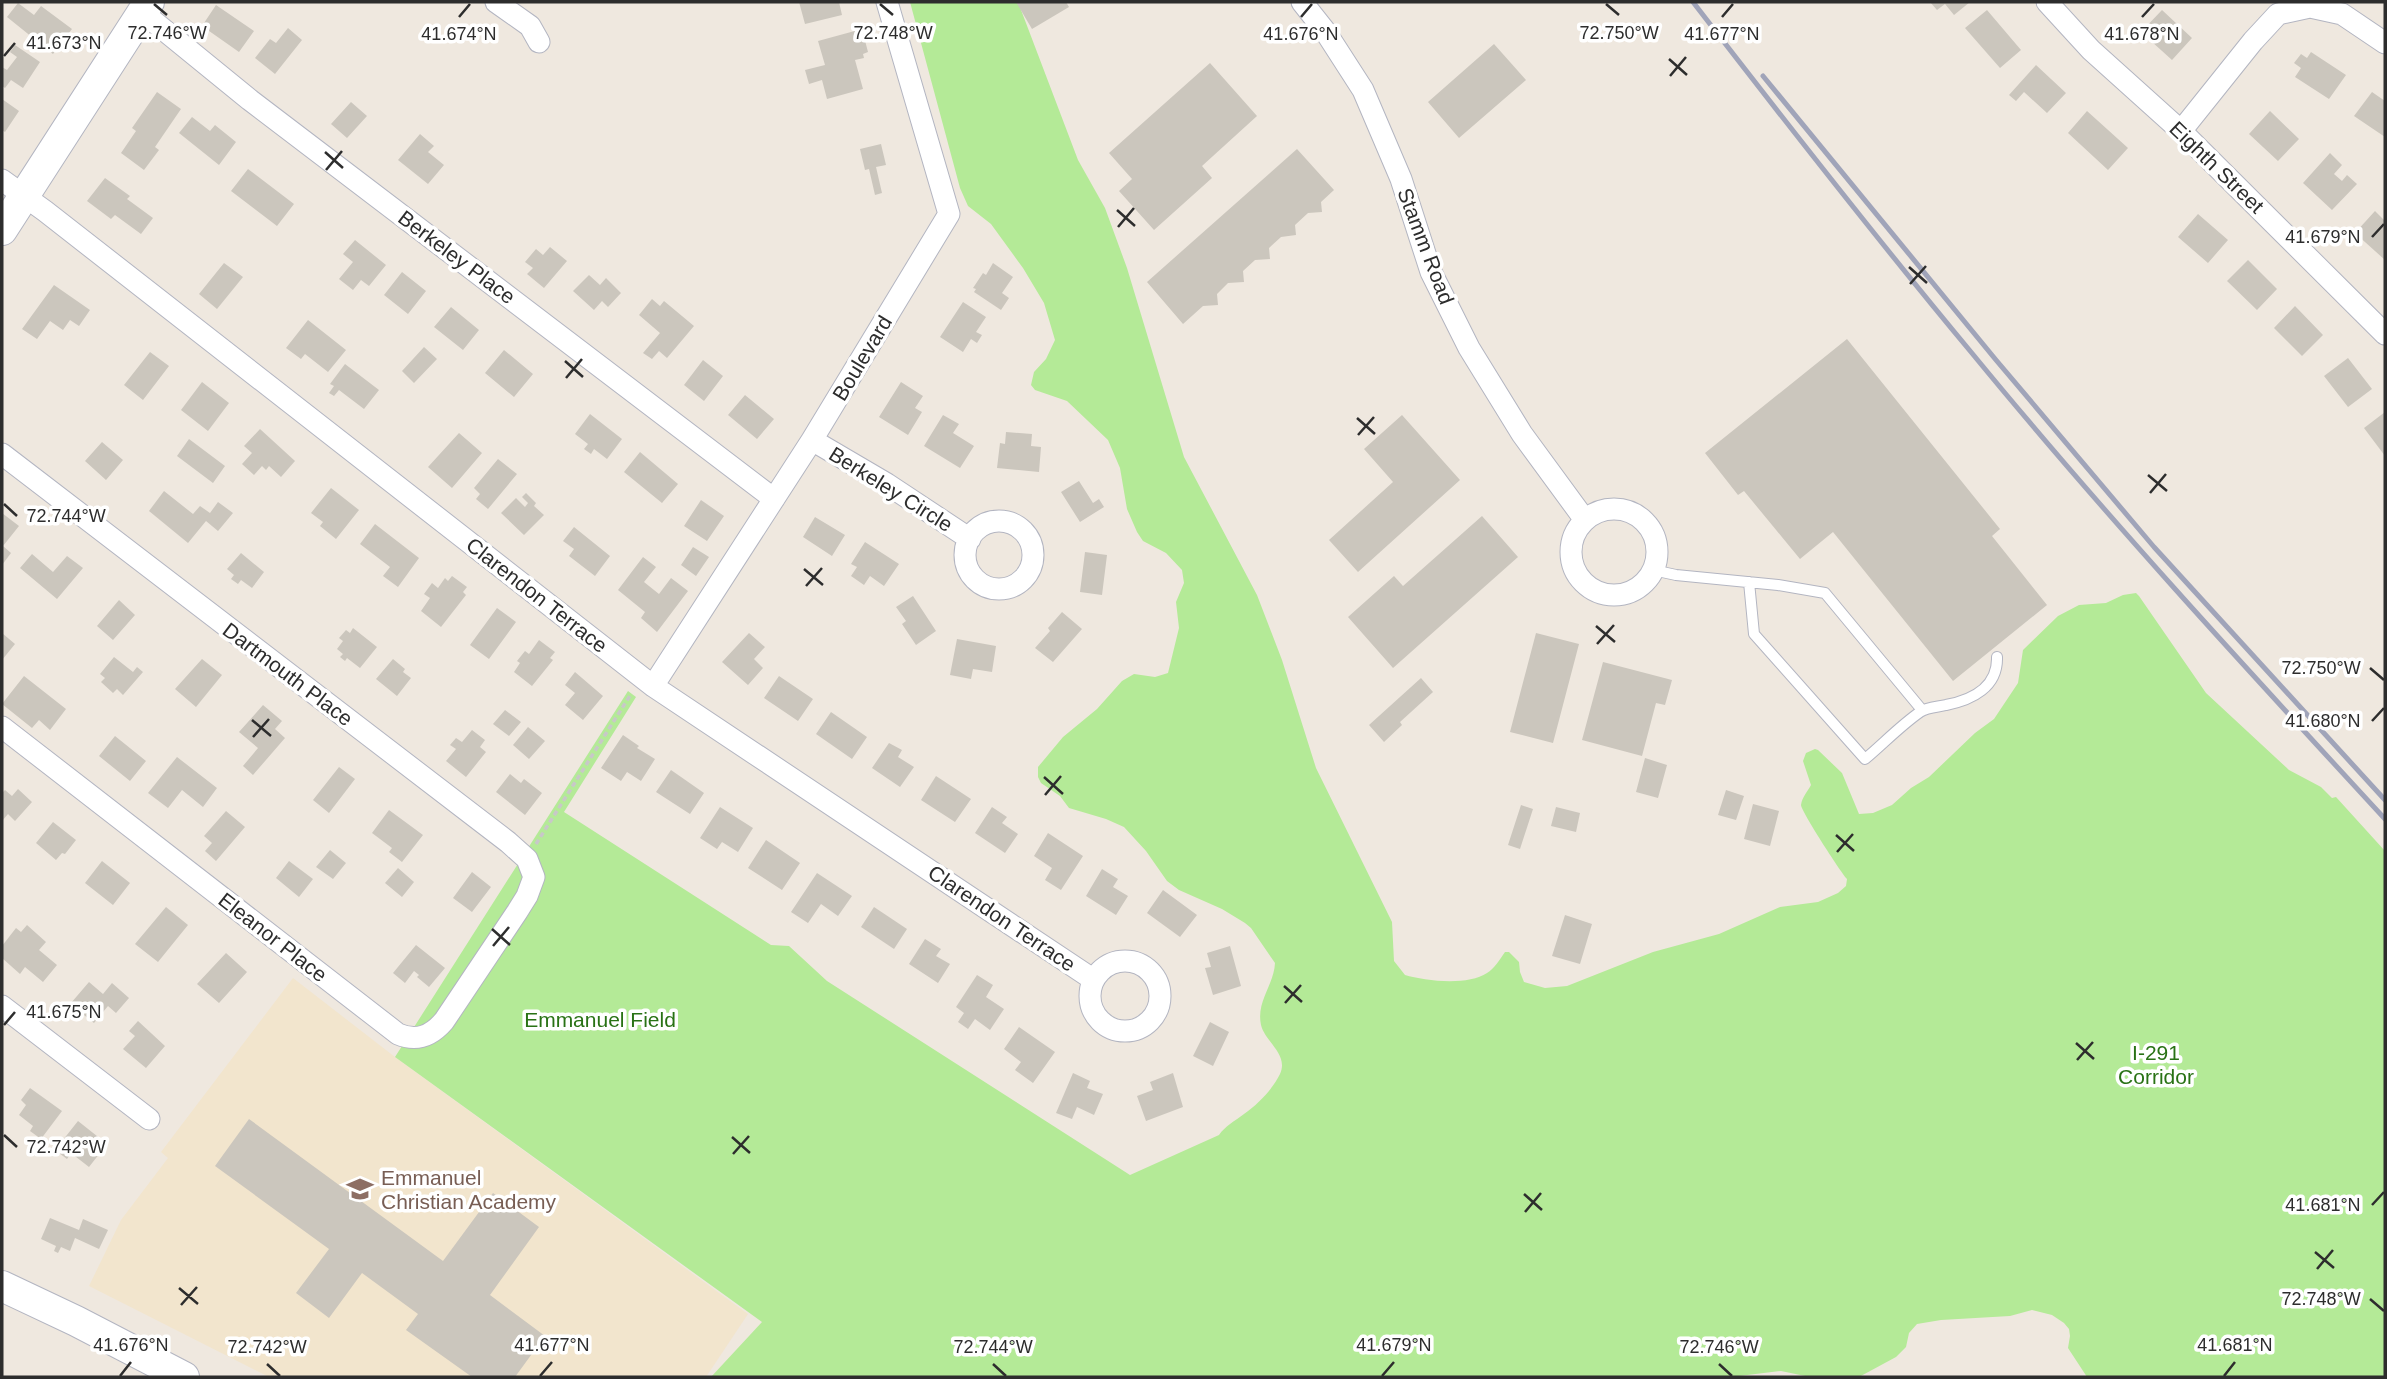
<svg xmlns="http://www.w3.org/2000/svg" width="2387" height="1379" font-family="Helvetica,sans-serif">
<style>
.education{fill:#f2e5cd}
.green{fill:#b4ea97}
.building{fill:#cbc6bd}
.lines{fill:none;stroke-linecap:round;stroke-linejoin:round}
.lane-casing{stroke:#b3b5c1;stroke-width:12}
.street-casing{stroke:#b3b5c1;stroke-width:23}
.secondary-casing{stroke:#b3b5c1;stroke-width:32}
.path{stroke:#c8c8c8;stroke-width:3.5;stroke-dasharray:5 3.5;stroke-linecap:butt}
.lane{stroke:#fff;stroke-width:10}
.street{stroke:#fff;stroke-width:21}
.secondary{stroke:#fff;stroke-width:30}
.rail{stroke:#a0a4b9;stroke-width:5}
.ticks{fill:none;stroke:#2d2d2d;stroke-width:2.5}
.labels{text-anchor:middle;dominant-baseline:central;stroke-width:7;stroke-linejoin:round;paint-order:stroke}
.street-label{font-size:21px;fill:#2d2d2d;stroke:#fff}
.park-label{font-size:21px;fill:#297215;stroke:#fff}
.education-label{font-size:21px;fill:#785e54;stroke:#fff;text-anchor:start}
.ticks-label{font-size:18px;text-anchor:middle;fill:#2d2d2d;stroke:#fff;stroke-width:7;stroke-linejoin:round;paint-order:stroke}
</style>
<rect width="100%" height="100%" fill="#efe8df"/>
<path class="education" d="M293 978 395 1057 748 1314 706 1377H269L89 1286 121 1220 168 1158 161 1152Z"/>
<path class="green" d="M910 2H1018L1078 160 1105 208 1127 268 1184 457 1257 595 1282 660 1316 768 1392 922 1394 961 1405 975C1425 981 1468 986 1487 973 1494 969 1500 959 1505 952H1509L1519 962 1520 972 1524 982 1545 988 1567 986 1653 952 1719 934 1780 907 1818 902 1838 893 1846 886 1847 879C1840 871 1801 811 1801 805 1802 797 1808 791 1811 785L1803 761 1806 753 1815 749 1818 750 1842 773 1859 814 1873 813 1892 805 1911 788 1929 777 1975 733 1994 719 2018 683 2023 650 2058 616 2079 605 2106 603 2123 595 2136 593 2139 596 2206 693 2289 770 2321 787 2332 798 2336 797 2385 851V1377H2087L2068 1348 2070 1336 2069 1329 2064 1323 2052 1315 2032 1310 2010 1316 1941 1320 1917 1324 1909 1333 1906 1347 1896 1357 1859 1377H1810L1781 1371 1731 1377H711L762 1322 395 1057 628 691 636 697 564 812 771 945 789 946 827 981 1130 1175 1219 1135C1225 1126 1235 1121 1244 1114 1258 1104 1272 1090 1280 1074 1289 1054 1265 1042 1261 1025 1256 1001 1274 985 1275 963L1251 928 1245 923 1222 909 1179 890 1167 881 1146 851 1124 827 1106 819 1069 808 1060 796 1041 783 1038 777V767L1063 737 1097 709 1122 681 1134 674 1155 677 1168 673 1179 628 1176 602 1184 583 1182 570 1166 553 1143 541 1137 532 1127 509 1120 468 1108 440 1067 401 1035 390 1031 385 1034 372 1046 359 1055 340 1044 303 1023 268 991 224 968 206 960 188Z"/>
<path class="building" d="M799 2H839L842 15 805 24Z
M1016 2H1066L1069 7 1032 29Z
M1930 2H1970L1954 15 1945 4 1937 10Z
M18 3 34 15 41 6 72 29 53 54 7 17Z
M216 5 254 31 239 52 202 26Z
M1987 10 2021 50 2000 68 1965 28Z
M2162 10 2192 38 2172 60 2141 32Z
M288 28 302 40 275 74 255 58 270 39 276 43Z
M862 29 868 52 863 54 864 58 855 60 863 89 827 99 822 80 809 84 805 70 825 65 818 41Z
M1494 44 1526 80 1459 138 1428 102Z
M15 45 40 62 23 88 11 80 5 88 2 86V67L7 70 17 57 10 52Z
M2311 52 2346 75 2329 99 2295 77 2301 68 2294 63 2301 54 2307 58Z
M1210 63 1257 116 1202 166 1212 178 1154 230 1119 191 1132 179 1109 153Z
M2036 65 2066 93 2047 113 2024 92 2016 101 2009 95Z
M157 92 181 109 155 147 159 150 144 170 121 153 136 131 132 128Z
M2372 92 2385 101V137L2354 116Z
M2 99 19 111 5 132 2 130Z
M351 102 367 116 347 138 331 124Z
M2087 111 2128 148 2108 170 2068 133Z
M2270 111 2299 139 2278 161 2249 134Z
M192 117 210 131 215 125 236 142 219 165 179 133Z
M420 134 434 146 428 152 444 165 428 184 398 160Z
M881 144 886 165 876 167 882 193 875 195 869 169 865 170 860 149Z
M1297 149 1334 190 1321 202 1322 212 1308 213 1295 225 1296 235 1281 237 1269 248 1270 259 1255 260 1243 271 1244 282 1228 283 1217 294 1218 305 1203 306 1183 324 1147 282Z
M2330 153 2342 165 2334 174 2342 181 2347 175 2357 184 2332 210 2303 183Z
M248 169 294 204 277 226 231 191Z
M105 178 130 196 127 199 153 218 141 234 115 215 111 219 87 201Z
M2375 211 2385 221V260L2355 233Z
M2198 214 2228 240 2208 263 2178 237Z
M355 240 386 265 369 286 361 280 353 290 339 279 353 262 343 254Z
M550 247 567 261 544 288 527 274 533 268 525 262 536 249 543 255Z
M2248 260 2277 289 2257 310 2227 281Z
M224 263 243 277 217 309 199 294Z
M993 263 1013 277 1002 293 1009 298 1001 310 974 292 976 289 973 288 983 273 986 275Z
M402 272 426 291 408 314 384 295Z
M589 275 600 285 606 278 621 293 608 307 602 301 594 310 573 291Z
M54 285 90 310 79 326 70 320 63 330 50 321 37 339 22 329Z
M652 299 660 306 664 301 694 326 667 358 659 351 652 359 643 353 660 333 639 315Z
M963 302 986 317 976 332 982 335 977 343 971 339 963 352 940 337Z
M2295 306 2323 335 2302 356 2274 328Z
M451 307 479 330 463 350 434 327Z
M308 320 346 350 328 372 305 354 301 359 286 348Z
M1847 339 2000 529 1992 536 2047 605 1953 681 1833 532 1800 559 1744 491 1738 495 1705 453Z
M424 347 437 359 414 383 402 371Z
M504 350 533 374 514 397 485 373Z
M150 352 169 366 143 400 124 385Z
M2348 358 2372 389 2348 407 2324 376Z
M703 360 723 376 704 401 684 385Z
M345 364 379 390 364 409 339 390 334 396 329 393 334 386 330 384Z
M202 382 229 403 208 431 181 410Z
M901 382 923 396 915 408 922 412 908 435 879 417Z
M745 395 774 419 757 439 728 415Z
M2385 412V456L2364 428Z
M590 414 622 439 607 459 594 449 591 454 584 449 588 444 575 434Z
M943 415 959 424 953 433 974 446 960 468 924 446Z
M1402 415 1460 480 1358 572 1329 540 1393 482 1364 449Z
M260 429 295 461 281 477 269 466 266 470 262 466 254 475 242 464 252 453 244 446Z
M1006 432 1032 434 1031 446 1041 447 1039 472 997 468 1000 443 1005 444Z
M459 433 482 453 452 488 428 467Z
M189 439 225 466 213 483 177 456Z
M102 442 123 460 106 480 85 461Z
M640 452 678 484 662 503 624 472Z
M498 459 517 474 488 509 476 499 480 494 474 488Z
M1079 481 1093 503 1099 499 1104 507 1080 522 1061 492Z
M331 488 359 510 336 539 320 526 323 522 311 513Z
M164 491 193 514 200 506 210 513 218 502 233 513 218 531 206 521 188 543 149 511Z
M526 493 536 503 534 506 544 515 524 535 501 513 516 498 525 507 528 503 522 497Z
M701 500 724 516 707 541 684 526Z
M2 513 19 526 3 546 11 553 2 565Z
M1482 516 1518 557 1393 668 1348 617 1394 576 1403 586Z
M815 517 845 535 832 556 803 537Z
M375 524 419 558 398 587 383 576 390 567 360 544Z
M574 527 610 556 595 576 569 556 574 549 563 541Z
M865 542 899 564 884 586 870 576 864 585 851 576 857 567 851 564Z
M693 547 709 557 696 576 681 565Z
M1085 552 1107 555 1102 595 1080 592Z
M241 553 264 572 252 588 241 580 238 584 231 579 234 575 227 569Z
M32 554 53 572 67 556 83 568 57 599 20 568Z
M643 557 656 567 644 582 659 594 671 578 688 591 657 632 641 618 645 612 618 590Z
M452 576 467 587 463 592 466 595 441 627 421 611 430 598 424 594 432 583 438 588 445 578 448 581Z
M913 596 936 631 916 645 902 624 906 621 896 607Z
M119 600 135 615 113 640 97 626Z
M497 608 516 622 489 659 470 645Z
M1062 612 1082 629 1053 662 1035 648 1050 631 1048 628Z
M353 628 377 647 360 668 347 658 345 661 340 657 343 654 337 649 343 641 339 638 346 630 350 633Z
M2 633 15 644 2 660Z
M749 633 765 647 754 659 763 668 748 685 722 662Z
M1536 633 1579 644 1553 743 1510 732Z
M957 639 996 646 992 672 973 669 971 679 950 675Z
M539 640 555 652 550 658 553 660 532 686 514 672 520 663 517 661 525 651 529 654Z
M114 657 133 672 137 667 143 672 123 695 117 689 113 693 101 682 105 678 100 674Z
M202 659 222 675 196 707 175 689Z
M393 659 405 669 403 672 411 678 397 696 376 679Z
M1603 662 1672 680 1665 705 1656 703 1642 756 1582 740Z
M575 672 603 696 583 720 565 705 575 693 565 685Z
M24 676 66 709 50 730 39 720 32 728 2 704Z
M779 676 813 699 798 721 764 698Z
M1421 678 1433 692 1400 722 1402 725 1384 742 1369 725Z
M263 705 282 721 275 729 285 738 253 775 243 766 258 748 239 732Z
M505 710 521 722 509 736 493 724Z
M831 712 867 737 852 759 816 734Z
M528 727 545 741 529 759 513 745Z
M472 730 485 740 480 747 486 752 466 777 446 761 456 749 450 745 456 738 462 742Z
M623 735 639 746 637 748 655 759 641 781 627 772 621 781 601 768Z
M115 736 146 761 130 781 99 756Z
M889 743 902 750 898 757 914 767 900 787 872 768Z
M177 757 217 788 203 807 182 790 168 808 148 793Z
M1645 758 1667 765 1658 798 1636 792Z
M339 767 355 779 329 813 313 800Z
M671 770 704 793 690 814 656 792Z
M510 774 521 783 524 779 542 793 525 815 496 792Z
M936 776 971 799 955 822 921 800Z
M18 789 32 802 15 821 8 814 2 821V793L5 790 12 796Z
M1726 790 1744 796 1736 820 1718 815Z
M1753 804 1779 811 1770 846 1744 839Z
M1521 805 1533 809 1520 849 1508 845Z
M720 807 753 828 738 852 722 842 717 849 700 838Z
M992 807 1007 817 1002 823 1018 834 1005 853 975 833Z
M1556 807 1580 813 1576 832 1551 826Z
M389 810 423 835 402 862 389 852 392 848 372 833Z
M226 811 245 827 216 861 205 851 212 843 204 836Z
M53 822 76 840 65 854 62 853 56 860 36 843Z
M1048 833 1083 856 1061 890 1045 880 1052 868 1034 856Z
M766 840 800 863 782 890 748 868Z
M330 850 346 863 333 879 316 867Z
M102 861 130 883 113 905 85 883Z
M289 861 313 879 299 897 276 878Z
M398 868 414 882 402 897 385 883Z
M1102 869 1118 879 1113 887 1128 896 1116 915 1086 896Z
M472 872 491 887 472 912 453 898Z
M817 873 852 896 838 916 821 904 808 923 791 912Z
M1163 890 1197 915 1180 937 1147 913Z
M166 907 188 925 158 962 135 944Z
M874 907 907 929 894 949 861 927Z
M1565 915 1592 924 1580 964 1552 956Z
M27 925 46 942 39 950 57 965 43 982 25 967 20 974 2 958V946L16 928 21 932Z
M925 939 941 949 936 956 950 964 938 983 909 964Z
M416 945 445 968 429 987 417 977 419 975 414 971 405 983 393 973Z
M1230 946 1241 986 1213 995 1205 968 1211 967 1207 953Z
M226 953 247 972 219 1003 197 984Z
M977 975 993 985 986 997 1004 1009 990 1030 975 1019 968 1029 958 1022 964 1013 956 1007Z
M89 982 103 994 112 983 129 998 116 1013 108 1006 94 1023 84 1015 82 1017 77 1013 79 1010 71 1003Z
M138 1021 165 1046 146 1068 123 1049 135 1036 129 1031Z
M1210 1022 1229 1032 1213 1066 1193 1056Z
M1019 1027 1055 1052 1033 1083 1015 1070 1021 1062 1004 1049Z
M1073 1073 1090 1081 1087 1088 1103 1094 1094 1115 1077 1107 1072 1119 1056 1113Z
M1173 1073 1183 1107 1146 1121 1137 1096 1153 1090 1150 1082Z
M30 1088 62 1111 41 1139 30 1131 33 1126 19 1115 26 1105 21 1100Z
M249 1119 443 1261 493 1193 539 1227 490 1295 545 1336 515 1377H472L406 1330 418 1314 362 1273 329 1318 296 1293 329 1249 215 1166Z
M78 1121 107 1144 89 1167 71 1153 67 1159 55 1150Z
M50 1218 79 1230 83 1219 108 1230 99 1249 75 1238 70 1251 61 1247 58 1253 54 1251 56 1246 41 1239Z"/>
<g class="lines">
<g class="lane-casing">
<path id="lane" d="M1653 570 1676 575 1778 585 1825 593 1922 710
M1749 582 1754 634 1865 759C1883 744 1900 726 1920 712 1927 707 1938 707 1946 705 1972 700 1998 687 1997 657"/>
</g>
<g class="street-casing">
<path id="street" d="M496 2 530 26 539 42
M1302 2 1325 31 1363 90 1401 179 1431 272 1469 348 1522 434 1585 520
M2047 2 2091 50 2181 131 2385 334
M142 12 250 100 774 499
M2181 131 2253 41 2278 14 2310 7 2342 14 2385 43
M2 180 45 211 653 686 1094 980
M812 440 887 484 970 539
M2 454 508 842 527 859 534 877 527 896 517 912 444 1021C431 1036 417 1042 398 1034L2 727
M1571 552a43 43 0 1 1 86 0a43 43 0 1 1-86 0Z
M965 555a34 34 0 1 1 68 0a34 34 0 1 1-68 0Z
M653 686 812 440 949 214 887 2
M1090 996a35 35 0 1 1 70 0a35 35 0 1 1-70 0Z
M2 1006 149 1119"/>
</g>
<g class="secondary-casing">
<path id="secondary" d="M2 230 149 2
M2 1286 76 1321 184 1377"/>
</g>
<path class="path" d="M536 844 631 694"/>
<use href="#lane" class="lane"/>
<use href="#street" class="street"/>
<use href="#secondary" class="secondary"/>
<path class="rail" d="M1693 2C1784 120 1875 237 1971 352 2103 513 2244 666 2385 819
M1763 76 1996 360 2154 547 2385 800"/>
</g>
<path class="ticks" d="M154 4 167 15M880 4 893 15M1606 4 1619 15M459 17 470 4M1301 17 1312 4M1722 17 1733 4M2142 17 2154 4M4 56 15 43M1669 59 1687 75M1670 76 1686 57M325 152 343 168M326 170 342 151M1117 210 1135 226M1118 227 1134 208M2372 237 2384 224M1909 267 1927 283M1910 284 1926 266M565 361 583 377M566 378 582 359M1357 418 1375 434M1358 435 1374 417M2148 475 2167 491M2150 493 2166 474M4 504 17 516M804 569 823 585M806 586 822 568M1596 626 1615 642M1597 644 1614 625M2370 668 2384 680M252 720 271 736M2372 721 2384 708M253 737 269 719M1044 777 1063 794M1045 795 1061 776M1836 835 1854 851M1837 852 1853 834M492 929 510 945M493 946 509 927M1284 986 1302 1002M1285 1003 1301 985M4 1025 15 1012M2076 1043 2094 1059M2077 1060 2093 1042M4 1135 17 1147M732 1137 750 1153M733 1154 749 1136M1524 1194 1542 1210M2372 1205 2384 1192M1525 1212 1541 1193M2315 1252 2334 1268M2317 1269 2333 1250M179 1288 198 1304M2370 1299 2384 1311M181 1305 197 1287M267 1364 280 1376M993 1364 1006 1376M1719 1364 1732 1376M120 1376 131 1362M540 1376 552 1362M1382 1376 1394 1362M2224 1376 2235 1362"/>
<defs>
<g id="school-bare" transform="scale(2.1)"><path d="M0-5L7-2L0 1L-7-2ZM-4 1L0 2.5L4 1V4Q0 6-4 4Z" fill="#8d6e63" stroke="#fff" stroke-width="2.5" paint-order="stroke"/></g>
</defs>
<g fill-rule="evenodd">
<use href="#school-bare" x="360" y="1189"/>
</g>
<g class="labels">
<g class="street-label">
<text transform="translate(2217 167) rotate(44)">Eighth Street</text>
<text transform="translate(1426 246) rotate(69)">Stamm Road</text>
<text transform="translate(457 257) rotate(37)">Berkeley Place</text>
<text transform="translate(862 358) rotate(-59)">Boulevard</text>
<text transform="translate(891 489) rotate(32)">Berkeley Circle</text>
<text transform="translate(537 595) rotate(38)">Clarendon Terrace</text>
<text transform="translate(288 674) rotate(37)">Dartmouth Place</text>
<text transform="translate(1002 918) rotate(34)">Clarendon Terrace</text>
<text transform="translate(273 937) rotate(38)">Eleanor Place</text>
</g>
<g class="park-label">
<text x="600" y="1019">Emmanuel Field</text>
<text x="2156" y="1052">I-291<tspan x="2156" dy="24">Corridor</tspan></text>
</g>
<g class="education-label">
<text x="381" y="1177">Emmanuel<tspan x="381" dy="24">Christian Academy</tspan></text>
</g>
</g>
<g class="ticks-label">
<text x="167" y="39">72.746°W</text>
<text x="893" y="39">72.748°W</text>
<text x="1619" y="39">72.750°W</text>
<text x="459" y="40">41.674°N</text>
<text x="1301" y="40">41.676°N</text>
<text x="1722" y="40">41.677°N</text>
<text x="2142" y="40">41.678°N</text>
<text x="64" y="49">41.673°N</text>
<text x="2323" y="243">41.679°N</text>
<text x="66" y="522">72.744°W</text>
<text x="2321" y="674">72.750°W</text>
<text x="2323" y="727">41.680°N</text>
<text x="64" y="1018">41.675°N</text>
<text x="66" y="1153">72.742°W</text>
<text x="2323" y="1211">41.681°N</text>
<text x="2321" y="1305">72.748°W</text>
<text x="131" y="1351">41.676°N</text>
<text x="552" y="1351">41.677°N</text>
<text x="1394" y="1351">41.679°N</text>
<text x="2235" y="1351">41.681°N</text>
<text x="267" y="1353">72.742°W</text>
<text x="993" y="1353">72.744°W</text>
<text x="1719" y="1353">72.746°W</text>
</g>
<rect width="2387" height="1379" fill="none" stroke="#2d2d2d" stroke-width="7"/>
</svg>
